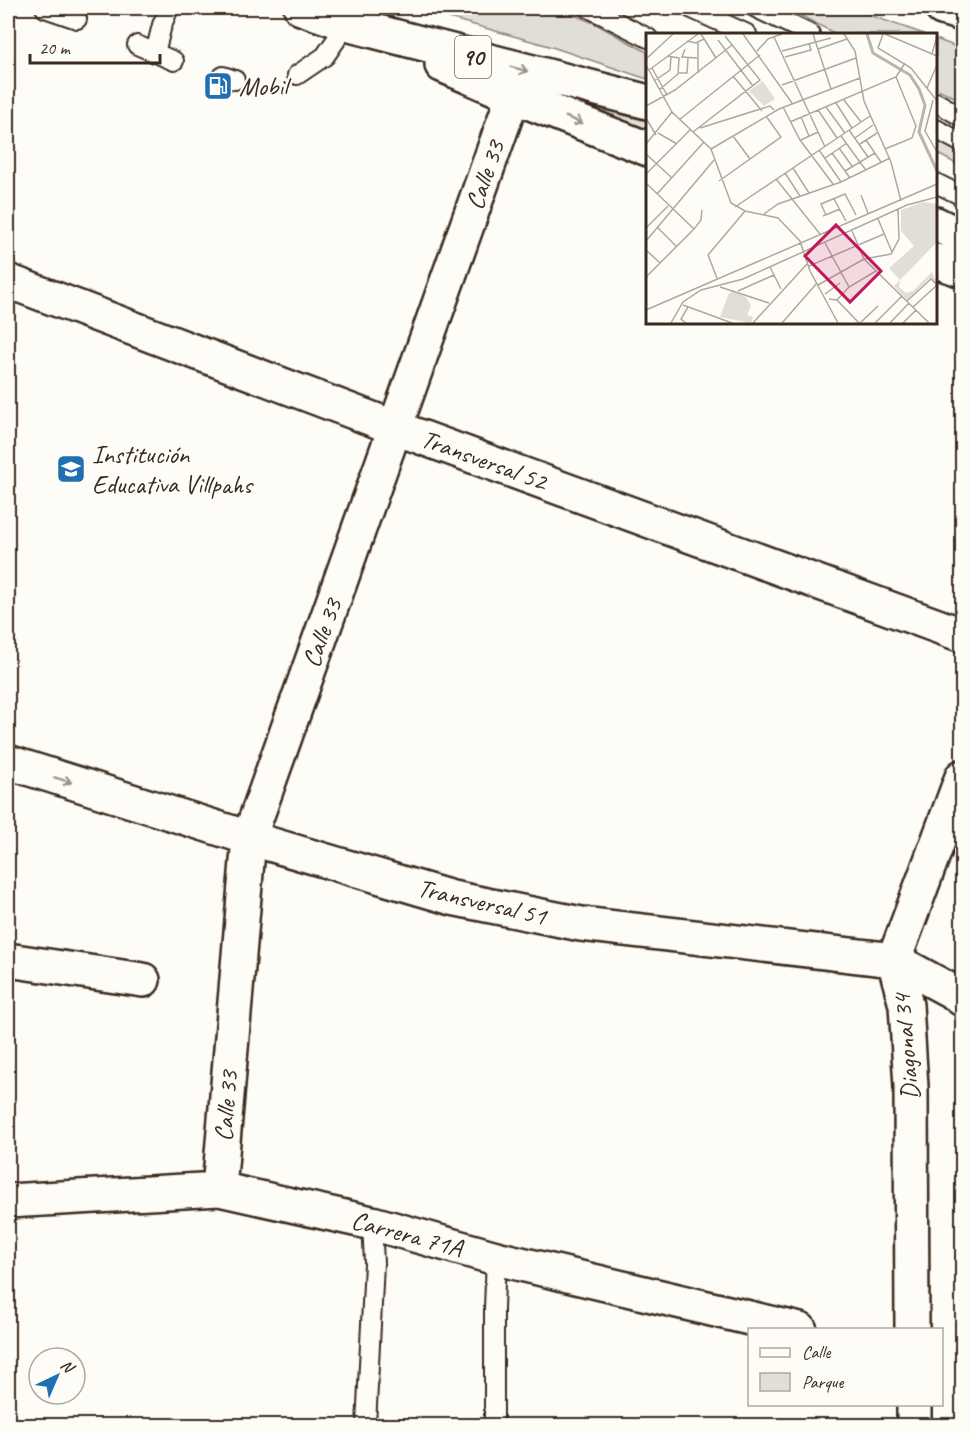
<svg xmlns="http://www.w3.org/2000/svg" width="970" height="1433" font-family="Caveat,sans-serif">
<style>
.green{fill:#e1ded7;stroke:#8e847a;stroke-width:1.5}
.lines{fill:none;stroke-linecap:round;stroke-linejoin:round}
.service-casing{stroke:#3b2a1e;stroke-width:22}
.minor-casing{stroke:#3b2a1e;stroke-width:38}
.trunk-casing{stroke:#3b2a1e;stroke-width:38}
.service{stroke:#fdfcf7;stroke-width:18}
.minor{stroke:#fdfcf7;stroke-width:33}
.trunk{stroke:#fdfcf7;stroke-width:33}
.oneway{stroke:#9c938a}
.labels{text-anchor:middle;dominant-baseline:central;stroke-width:4.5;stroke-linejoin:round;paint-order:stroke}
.shield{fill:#fdfcf7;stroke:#75695f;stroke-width:1.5}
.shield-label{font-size:24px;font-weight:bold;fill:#3b2a1e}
.poi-label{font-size:26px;fill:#3b2a1e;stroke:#fdfcf7;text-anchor:start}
.street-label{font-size:26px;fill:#3b2a1e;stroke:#fdfcf7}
.inset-river{fill:none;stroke:#bbb4ad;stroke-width:3}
.inset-road{fill:none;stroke:#afa8a0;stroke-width:1.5}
.view{fill:#c2185b;fill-opacity:0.15;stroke:#c2185b;stroke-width:3}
.inset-edge{fill:none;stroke:#3b2a1e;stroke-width:3}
</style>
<rect width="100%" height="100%" fill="#fdfcf7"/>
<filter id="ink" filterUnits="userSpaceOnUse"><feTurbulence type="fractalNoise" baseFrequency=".0167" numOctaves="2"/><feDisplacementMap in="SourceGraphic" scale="12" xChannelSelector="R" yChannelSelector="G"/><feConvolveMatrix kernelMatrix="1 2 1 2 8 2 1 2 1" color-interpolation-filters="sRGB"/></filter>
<g filter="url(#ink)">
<path class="green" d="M413 8H556L594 23 647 52V79L549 46Z
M786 8H849L924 34H836Z
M936 39 962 49V101L936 88Z
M565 101 647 121V133Z
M936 140 962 154V167L936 153Z"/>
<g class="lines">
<g class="service-casing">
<path id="service" d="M45 8 77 19
M589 8 648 38
M690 8 747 34
M756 8 810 34
M137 45 174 61
M155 53 162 25 169 8
M297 75 325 56 347 24
M223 76 235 80
M936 102 962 117
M936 129 962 143
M936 183 962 196
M366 1426 374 1263 372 1223
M494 1426V1308L496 1258"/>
</g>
<g class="minor-casing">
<path id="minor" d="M8 281 396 428 962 635
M8 762 249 838 452 898 581 924 894 960 953 992 962 999
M8 960 143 980
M219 1189 249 838 513 96
M8 1201 219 1189 372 1223 496 1258 800 1330
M912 1330 911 1087 906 1005 894 960 962 777
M914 1404V1426"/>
</g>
<g class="trunk-casing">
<path id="trunk" d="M301 8 347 24 648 102
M942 8 962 14
M442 65 513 96 648 149
M936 224 962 237
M936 261 962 270"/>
</g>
<use href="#service" class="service"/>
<use href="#minor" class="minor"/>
<use href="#trunk" class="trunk"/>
</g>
<defs><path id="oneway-shaft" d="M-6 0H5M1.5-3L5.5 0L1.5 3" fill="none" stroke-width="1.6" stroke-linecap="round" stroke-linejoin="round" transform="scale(1.5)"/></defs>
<g class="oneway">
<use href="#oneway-shaft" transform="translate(519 69) rotate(15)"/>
<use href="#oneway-shaft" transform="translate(574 120) rotate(22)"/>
<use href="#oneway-shaft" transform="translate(63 780) rotate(17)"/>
</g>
</g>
<defs>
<g id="fuel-square" transform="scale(1.5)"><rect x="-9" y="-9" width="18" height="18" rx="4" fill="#1f6fb2" stroke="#fdfcf7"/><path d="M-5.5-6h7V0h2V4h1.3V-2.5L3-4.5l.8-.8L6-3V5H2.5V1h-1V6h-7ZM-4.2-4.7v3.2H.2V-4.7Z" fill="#fff"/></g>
<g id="school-square" transform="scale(1.5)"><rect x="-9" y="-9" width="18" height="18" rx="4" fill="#1f6fb2" stroke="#fdfcf7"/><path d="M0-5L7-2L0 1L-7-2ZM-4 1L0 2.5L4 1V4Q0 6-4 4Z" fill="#fff"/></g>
</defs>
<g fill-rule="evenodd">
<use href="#fuel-square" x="218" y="86"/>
<use href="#school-square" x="71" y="469"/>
</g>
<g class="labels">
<rect class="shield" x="455" y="36" width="36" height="42" rx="4.5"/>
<g class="shield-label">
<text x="473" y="57">90</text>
</g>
<g class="poi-label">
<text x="239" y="86">Mobil</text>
<text x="92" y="454">Institución<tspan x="92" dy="30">Educativa Villpahs</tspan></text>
</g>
<g class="street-label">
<text transform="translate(485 175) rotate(-71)">Calle 33</text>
<text transform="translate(484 460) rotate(20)">Transversal 52</text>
<text transform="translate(322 633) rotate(-70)">Calle 33</text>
<text transform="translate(482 902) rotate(13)">Transversal 51</text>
<text transform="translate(906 1047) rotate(-95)">Diagonal 34</text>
<text transform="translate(226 1106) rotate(-85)">Calle 33</text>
<text transform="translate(407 1234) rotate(15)">Carrera 71A</text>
</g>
</g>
<g transform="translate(646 33)">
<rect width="291" height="291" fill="#fdfcf7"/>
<path d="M117 48 129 66 118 73 103 58ZM277 169 291 171V209L254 247 253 254 260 260 267 258 286 239 291 251 284 245 261 267 248 253 254 247 243 235 268 213 255 198V177ZM87 259 100 264 105 273 101 282 107 284 105 290 74 284 83 260Z" fill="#e1ded7"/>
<path class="inset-river" d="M221 1 227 20 264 42 273 56 279 72 273 99 291 138"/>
<path class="inset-road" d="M55 1 70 25M97 1 146 70M167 1 185 56M198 1 209 18 218 68 245 129 255 168M237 1 232 15 265 35 291 68M239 1 291 23M128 4 179 114M72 7 107 53M41 8 50 10 58 6M39 16 36 24 51 25M172 16 201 6M111 18 122 6 136 1M136 18 185 5M286 21 291 3M139 24 165 17 163 10M0 26 27 1M0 32 26 79 65 116 85 170 99 178 132 185 154 208 164 238 192 290M6 35 21 62M3 37 52 1M33 40H41L42 25M52 40V10M87 43 116 78M8 48 24 37 25 24M136 52 210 25M281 55 291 32M13 57 32 41 33 25 21 23M198 67 215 89M287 67 279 98 291 119M190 70 206 95M0 73 29 57 86 12M137 74 154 107 187 151M180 74 199 100M172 77 191 105M155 84 163 103M0 85 10 102M33 87 114 22M144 89 250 44 259 30M54 95 124 73 128 77M203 97 222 124M47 99 114 47 79 3M12 100 31 111M87 103 104 126M195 103 219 136M209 105 227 92M155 107 172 99M220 107 235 129M0 111 26 79M214 111 231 100M193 115 206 133M65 116 133 76 214 45M239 116 266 105 270 93 250 44M173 117 195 149M186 120 204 145M0 121 26 145M179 125 201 110M147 135 163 160M199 138 229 120M139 140 154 163M0 141 44 97M130 146 174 201M73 148 135 104 120 83M0 150 48 196M11 161 58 109M215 162 222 180M188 166 200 188M89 174 224 83M118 181 132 171 195 149 244 125M180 182 175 171 199 161 210 182M177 183 194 176M232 186 246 219M0 195 22 173M12 195 30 213M206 198 218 226 283 290M0 208 68 127M179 210 203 254M0 217 14 230M62 222 99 178M62 222 71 245M163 233 238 201M124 234 135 256M0 244 48 196 55 187 56 177M172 252 218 226 245 221 253 206 252 176M74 254 123 270M92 258 128 242M179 261 194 250M183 266 191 267 203 254 230 238M191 267 213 290M261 268 285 246 291 252M37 272 86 290M267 274 291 252M0 277 291 151M25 290 37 269 55 257 97 246 261 172 291 164M40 290 35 286 42 274M107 290 161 231M136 290 171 250M214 290 232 273M229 290 256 263M244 290 263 270M257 290 270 277"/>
<path class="view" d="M190 192 235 238 204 269 159 223Z"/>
<rect width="291" height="291" class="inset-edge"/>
</g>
<rect width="970" height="1433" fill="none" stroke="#fdfcf7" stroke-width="30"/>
<rect x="15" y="15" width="940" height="1403" fill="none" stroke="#3b2a1e" stroke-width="2" filter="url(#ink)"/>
<rect x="748" y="1328" width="195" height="78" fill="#fdfcf7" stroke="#afa8a0" stroke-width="1.5"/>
<rect x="760" y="1348" width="30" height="9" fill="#fdfcf7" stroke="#afa8a0" stroke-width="1.5"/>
<text x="802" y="1358" font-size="18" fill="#3b2a1e">Calle</text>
<rect x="760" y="1373" width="30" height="18" fill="#e1ded7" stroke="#afa8a0" stroke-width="1.5"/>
<text x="802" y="1388" font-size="18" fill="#3b2a1e">Parque</text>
<g transform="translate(57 1376) rotate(44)"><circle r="28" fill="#fdfcf7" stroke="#afa8a0" stroke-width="1.5"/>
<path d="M0-4.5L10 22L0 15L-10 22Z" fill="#1f6fb2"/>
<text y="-9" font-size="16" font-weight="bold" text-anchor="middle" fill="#3b2a1e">N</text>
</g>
<path d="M30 54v9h130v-9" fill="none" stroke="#3b2a1e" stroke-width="3"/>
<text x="39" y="54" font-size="18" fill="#3b2a1e" stroke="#fdfcf7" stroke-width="4.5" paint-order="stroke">20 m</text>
</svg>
